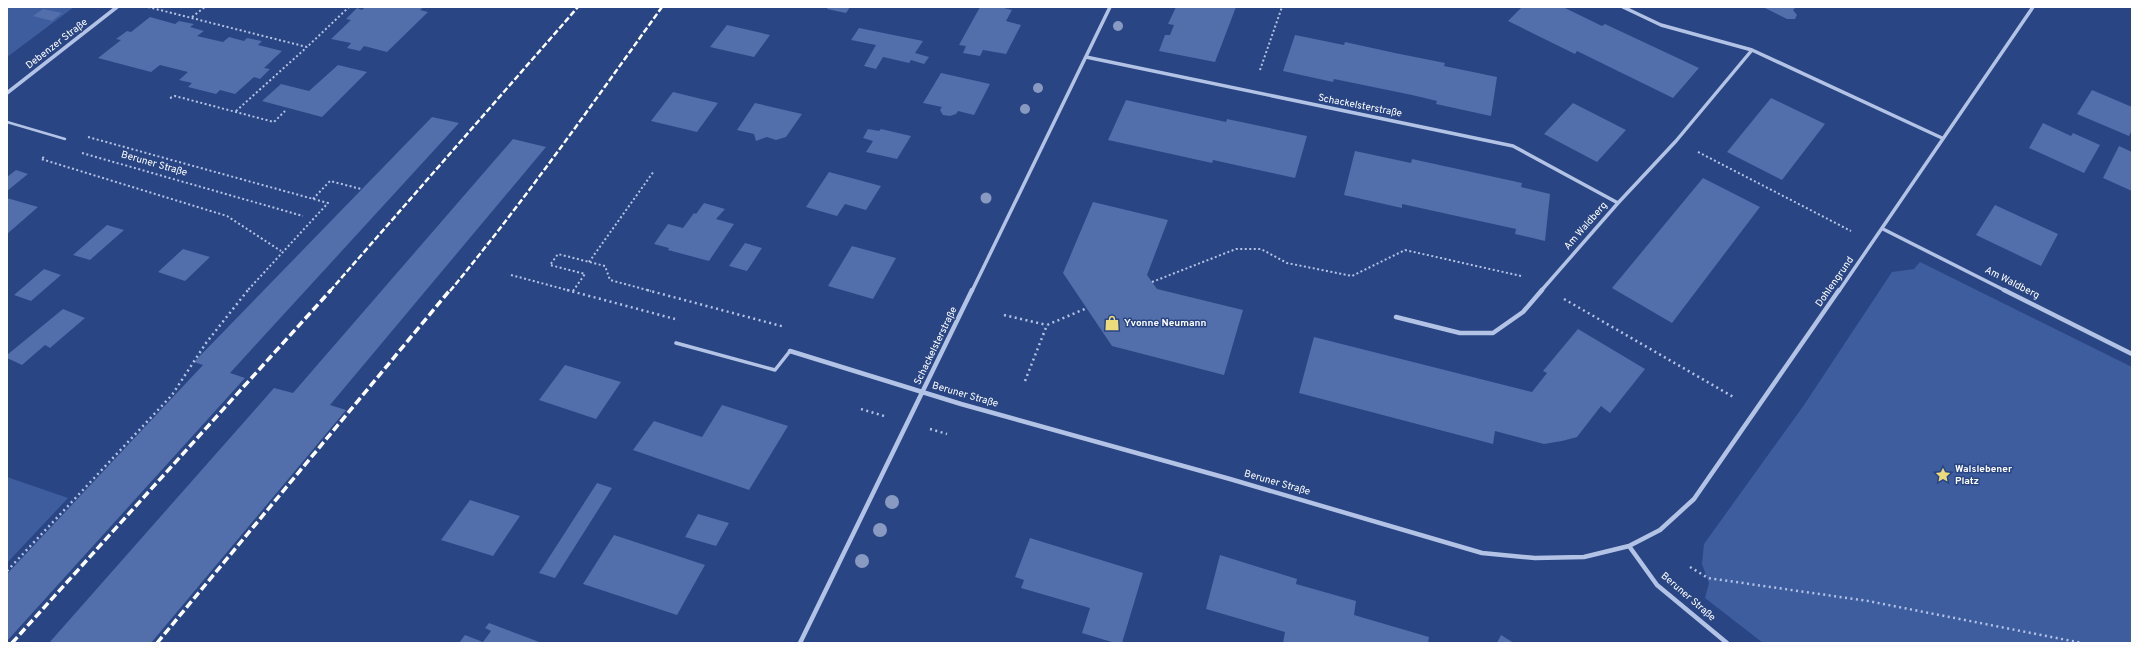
<svg xmlns="http://www.w3.org/2000/svg" width="2139" height="650" font-family="Overpass,sans-serif">
<style>
.green{fill:#3e5d9f}
.building{fill:#526eab}
.lines{fill:none;stroke-linecap:round;stroke-linejoin:round}
.path-far1{stroke:#b3c3e6;stroke-width:2;stroke-dasharray:2 2.5;stroke-linecap:butt}
.path{stroke:#b3c3e6;stroke-width:2.5;stroke-dasharray:2 3.5;stroke-linecap:butt}
.lane-far1{stroke:#b3c3e6;stroke-width:2.5}
.lane{stroke:#b3c3e6;stroke-width:3.5}
.street-far1{stroke:#b3c3e6;stroke-width:3.5}
.street{stroke:#b3c3e6;stroke-width:4.5}
.rail-far1{stroke:#fff;stroke-width:2.5;stroke-dasharray:6 2.5;stroke-linecap:butt}
.rail{stroke:#fff;stroke-width:3.5;stroke-dasharray:8 3.5;stroke-linecap:butt}
.tree{fill:#889ac2}
.labels{text-anchor:middle;dominant-baseline:central;stroke-width:3;stroke-linejoin:round;paint-order:stroke}
.street-label{font-size:10px;fill:#fff;stroke:#294583}
.poi-label{font-size:10px;font-weight:bold;fill:#fff;stroke:#294583;text-anchor:start}
</style>
<rect width="100%" height="100%" fill="#294583"/>
<path class="green" d="M7 7H74L7 57Z
M1920 262 2132 367V643H1763L1705 598 1709 583 1702 564 1704 544 1804 405 1892 272 1914 269Z
M7 477 68 498 7 563Z"/>
<path class="building" d="M365 7H424L420 10 428 12 387 52 364 46 360 51 347 48 351 43 331 39 351 20 346 19 357 8 362 10Z
M828 7H850L846 13 827 9Z
M980 7H1000L1012 10 1006 21 1021 25 1006 54 983 50 980 56 963 53 966 46 959 45Z
M1176 7H1236L1215 62 1159 51 1165 35H1170L1174 25 1168 24Z
M1522 7H1563L1602 26 1605 24 1699 68 1673 98 1577 51 1575 54 1508 21Z
M1763 7H1796L1793 10 1797 15 1795 19H1787Z
M43 9 62 13 52 21 33 16Z
M150 17 175 24 179 21 194 24 190 27 204 31 197 36 223 42 229 37 244 41 247 38 262 41 258 45 282 51 264 68 270 69 260 79 254 77 235 94 220 90 216 94 188 87 192 83 179 80 188 72 160 65 151 72 98 58 121 40 116 39 127 31 131 32Z
M727 25 770 35 754 57 710 47Z
M859 28 923 41 915 53 929 57 924 64 911 60 909 63 883 57 876 69 864 66 876 45 851 40Z
M1295 35 1344 45 1345 42 1395 53 1445 63 1444 66 1497 77 1491 116 1436 104 1437 101 1412 95 1334 79 1333 82 1283 71Z
M338 65 367 72 322 117 262 101 281 84 309 91Z
M941 73 990 84 974 115 958 111 956 114 950 116 943 115 940 110 942 107 923 103Z
M2092 90 2132 107V130L2129 136 2077 114Z
M673 92 718 103 697 132 651 121Z
M1771 98 1825 124 1782 180 1727 152Z
M1126 100 1226 122 1227 119 1307 136 1295 178 1213 160 1212 163 1108 140Z
M755 103 802 114 786 137 776 140 767 137 756 141 754 134 737 130Z
M1573 103 1626 130 1597 162 1544 134Z
M432 117 459 123 230 373 245 378 7 641V574L203 365 194 362Z
M2043 123 2071 136 2073 133 2100 145 2084 173 2029 148Z
M868 129 879 131 881 129 911 136 897 159 866 152 873 141 863 138Z
M513 139 546 147 330 405 346 410 151 643H49L274 388 293 393Z
M2119 146 2132 152V191L2103 178Z
M1355 151 1411 163 1412 159 1522 183 1521 187 1550 194 1545 241 1515 234 1516 229 1402 204V208L1344 195Z
M16 170 28 174 7 191V177Z
M829 172 881 186 866 210 845 204 837 216 806 207Z
M1703 178 1760 207 1672 323 1612 288Z
M7 198 38 207 7 234Z
M1093 202 1168 220 1147 275 1157 289 1243 310 1224 375 1112 346 1063 273Z
M704 203 725 209 716 219 734 224 709 261 668 250 669 248 654 244 668 224 683 228 694 213 696 214Z
M1995 205 2058 234 2041 266 1976 235Z
M107 225 124 230 90 260 73 255Z
M745 243 762 248 747 271 729 266Z
M852 246 896 258 873 299 828 286Z
M183 249 210 257 185 281 158 272Z
M44 269 61 275 31 301 14 295Z
M63 309 85 318 50 348 45 345 22 365 7 358V355Z
M1578 329 1645 369 1610 413 1601 406 1577 437 1562 441 1544 444 1495 431 1493 444 1299 393 1314 337 1532 392 1547 373 1543 371Z
M565 365 621 382 596 419 539 400Z
M722 405 788 426 749 490 633 450 654 421 702 437Z
M597 483 612 488 555 578 539 573Z
M470 500 520 516 493 556 441 540Z
M698 514 729 523 716 546 685 537Z
M614 535 705 565 677 615 583 584Z
M1030 538 1143 573 1122 643H1115L1082 633 1090 608 1021 588 1024 580 1015 577Z
M1220 555 1297 579 1296 584 1356 601 1354 615 1429 637 1428 643H1283L1285 632 1206 609Z
M489 623 542 643H459L465 635 483 642 491 631 485 628Z
M1501 635 1514 643H1497Z"/>
<g class="lines">
<path class="path-far1" d="M148 7 307 47 349 7
M192 17 205 7
M1260 70 1282 7
M170 98 175 96 274 122 285 111
M236 111 306 48
M88 137 328 203 247 291
M1698 152 1851 231
M82 153 303 216
M44 157 41 159 227 216 281 251
M313 199 330 181 361 189
M589 262 654 171
M511 275 571 291
M1152 282 1236 249H1261L1287 263 1352 276 1405 250 1521 276
M573 291 585 274 550 265 558 254 605 266 610 280 651 291"/>
<path class="path" d="M567 290 675 319
M647 290 785 327
M1564 299 1735 398
M1004 315 1047 325
M1025 381 1047 325 1087 308
M861 409 884 416
M930 429 947 434
M1690 567 1708 578 1868 601 2082 643
M7 571 172 395 206 343 248 290"/>
<path class="lane-far1" d="M7 122 65 139"/>
<path class="lane" d="M676 343 775 370 790 351"/>
<path class="street-far1" d="M1623 7 1661 25 1752 50 1942 138
M1086 57 1513 146 1618 203
M7 93 117 7
M1883 229 2006 291
M972 291 1110 7
M1541 291 1618 203 1676 141 1752 50
M1839 291 2033 7"/>
<path class="street" d="M2004 290 2132 354
M1396 317 1460 333H1493L1523 312 1542 290
M790 351 961 404 1230 479 1482 553 1535 558 1584 557 1629 546 1660 530 1694 499 1839 290
M1629 546 1657 585 1727 643
M800 643 972 290"/>
<path class="rail-far1" d="M330 291 578 7
M450 291C525 200 593 103 662 7"/>
<path class="rail" d="M12 643 331 290
M157 643 450 290"/>
</g>
<g class="tree">
<circle cx="1118" cy="26" r="5"/>
<circle cx="1038" cy="88" r="5"/>
<circle cx="1025" cy="109" r="5"/>
<circle cx="986" cy="198" r="5.5"/>
<circle cx="892" cy="502" r="7"/>
<circle cx="880" cy="530" r="7"/>
<circle cx="862" cy="561" r="7"/>
</g>
<defs>
<g id="shop-bare" transform="scale(1.2)"><path d="M-5-2.5h2.3a2.7 3.5 0 0 1 5.4 0H5L5.5 6h-11ZM-1.5-2.5h3a1.5 2.3 0 0 0-3 0Z" fill="#eddb7a" stroke="#294583" stroke-width="2.5" paint-order="stroke"/></g>
<g id="sight-bare" transform="scale(1.2)"><path d="M0-6L1.8-2.2L6-1.7L2.9 1.2L3.7 5.4L0 3.3L-3.7 5.4L-2.9 1.2L-6-1.7L-1.8-2.2Z" fill="#eddb7a" stroke="#294583" stroke-width="2.5" paint-order="stroke"/></g>
</defs>
<g fill-rule="evenodd">
<use href="#shop-bare" x="1112" y="323"/>
<use href="#sight-bare" x="1943" y="475"/>
</g>
<g class="labels">
<g class="street-label">
<text transform="translate(57 44) rotate(-38)">Debenzer Straße</text>
<text transform="translate(1360 106) rotate(11)">Schackelsterstraße</text>
<text transform="translate(154 164) rotate(16)">Beruner Straße</text>
<text transform="translate(1586 226) rotate(-49)">Am Waldberg</text>
<text transform="translate(1835 282) rotate(-55)">Dohlengrund</text>
<text transform="translate(2012 283) rotate(27)">Am Waldberg</text>
<text transform="translate(936 346) rotate(-64)">Schackelsterstraße</text>
<text transform="translate(965 395) rotate(16)">Beruner Straße</text>
<text transform="translate(1277 483) rotate(16)">Beruner Straße</text>
<text transform="translate(1688 597) rotate(41)">Beruner Straße</text>
</g>
<g class="poi-label">
<text x="1124" y="323">Yvonne Neumann</text>
<text x="1955" y="469">Walslebener<tspan x="1955" dy="12">Platz</tspan></text>
</g>
</g>
<rect width="2139" height="650" fill="none" stroke="#ffffff" stroke-width="16"/>
</svg>
